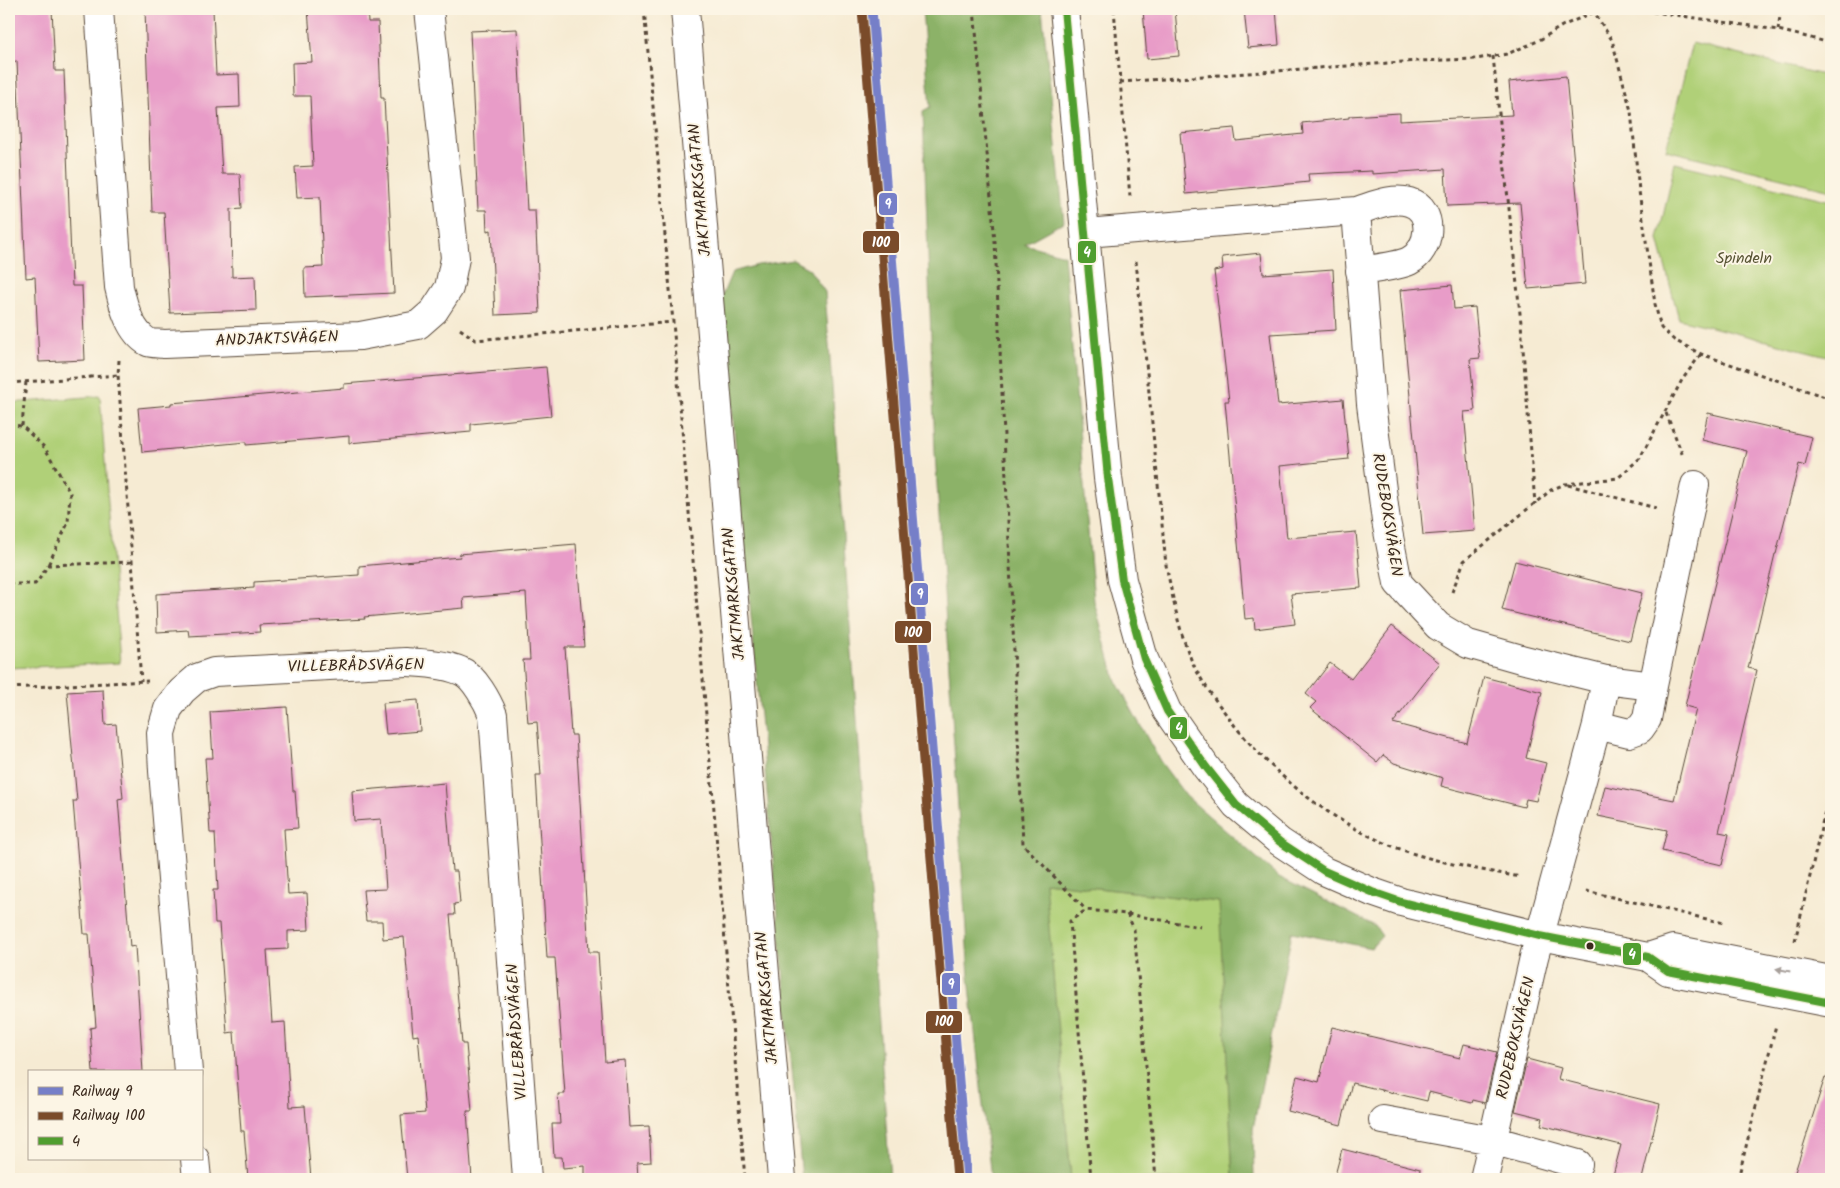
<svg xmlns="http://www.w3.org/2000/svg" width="1840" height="1188" font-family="Kalam,sans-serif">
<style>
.green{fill:#b0d078;stroke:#767d4b}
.forest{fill:#8cb268;stroke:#646e43}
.building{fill:#e89cc8}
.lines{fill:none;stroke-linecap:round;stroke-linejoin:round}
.minor-casing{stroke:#574739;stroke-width:30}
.path{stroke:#574739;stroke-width:3;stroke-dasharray:4 4;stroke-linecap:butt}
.minor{stroke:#fff;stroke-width:28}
.bus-1-casing{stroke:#fcf5e5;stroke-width:11}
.bus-1{stroke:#509e2f;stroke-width:8}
.rail-1-casing{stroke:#fcf5e5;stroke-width:12}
.rail-2-casing{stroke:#fcf5e5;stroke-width:12}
.rail-1{stroke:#767fc8;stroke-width:9}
.rail-2{stroke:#7a4b2a;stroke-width:9}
.oneway{fill:#a79f9a}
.bus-dot{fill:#3b2a1e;stroke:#fcf5e5;stroke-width:2}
.labels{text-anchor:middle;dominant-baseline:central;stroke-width:4;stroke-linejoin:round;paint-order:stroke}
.street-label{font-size:16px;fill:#3b2a1e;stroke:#fcf5e5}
.park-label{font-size:16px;fill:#585434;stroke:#fcf5e5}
.line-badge{stroke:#fcf5e5;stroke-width:2}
.badge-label{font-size:14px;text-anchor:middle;font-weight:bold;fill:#fff}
</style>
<rect width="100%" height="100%" fill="#fcf5e5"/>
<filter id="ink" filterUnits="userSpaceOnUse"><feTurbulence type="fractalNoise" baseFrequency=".02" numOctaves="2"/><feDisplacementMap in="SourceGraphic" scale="10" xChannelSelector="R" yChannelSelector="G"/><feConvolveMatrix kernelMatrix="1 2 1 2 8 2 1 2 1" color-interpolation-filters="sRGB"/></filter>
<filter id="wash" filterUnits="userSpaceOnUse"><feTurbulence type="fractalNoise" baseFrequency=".0096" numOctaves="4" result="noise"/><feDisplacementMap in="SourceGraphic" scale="20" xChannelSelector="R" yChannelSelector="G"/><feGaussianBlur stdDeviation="1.12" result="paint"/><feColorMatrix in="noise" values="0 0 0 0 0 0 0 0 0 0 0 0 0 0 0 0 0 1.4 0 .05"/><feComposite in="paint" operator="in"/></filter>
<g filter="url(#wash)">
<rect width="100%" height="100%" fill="#f6ebd3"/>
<path class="green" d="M1692 43 1831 77V190L1666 150Z
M1675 163 1831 201V357L1679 319 1658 239Z
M100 396 120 663 9 668V403Z
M1044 882 1220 902 1233 1179H1071Z"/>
<path class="forest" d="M922 9H1042L1064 222 1024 244 1064 255 1094 601 1116 681 1160 761 1186 796 1279 877 1375 926 1382 936 1371 948 1292 932 1253 1129 1254 1179H1233L1219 902 1045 882 1071 1179H991L969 977 935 453 923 111 930 107Z
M793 260 809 269 825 292 867 854 890 1179H802L722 296 732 272 758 265Z"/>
<g id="blocks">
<path class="building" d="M9 9H52L55 71H64L72 286H82L85 360 39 362 35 277 26 278 17 61 9 62Z
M145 9H185V11L213 10 216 75 239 74 240 107 218 108 222 174H240L242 208 231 209 232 277 255 276 256 310 170 313 164 212H152Z
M308 9H367L368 22H378L381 98H384L394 293 305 297 304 268 323 267 320 197 297 198 295 167 313 166 310 96H293L292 63 312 62Z
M1143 9H1175L1179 56 1147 59Z
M1244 9H1276L1279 45 1248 48Z
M517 29 527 210H535L540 313 495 315 491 230 487 231 486 210H478L470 31Z
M1566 76 1585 284 1528 289 1520 203 1447 206 1445 169 1372 174V171L1308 174 1309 182 1186 194 1180 133 1234 128 1236 141 1303 134 1302 123 1349 118V116L1400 113V121L1512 115 1509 82Z
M1261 253 1263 274 1333 269 1336 330 1270 334 1278 405 1343 399 1349 459 1280 466 1287 538 1356 532 1361 588 1291 594 1295 624 1255 629 1254 618 1245 619 1225 401H1229L1214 271 1223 269 1222 257Z
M1452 285 1454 309 1475 307 1480 358 1470 359 1475 411 1464 412 1475 531 1423 535 1400 290Z
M546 367 551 416 471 424V432L349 443V436L246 445V442L142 452 138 408 171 405V403L344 388V384Z
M1708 413 1812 437 1805 466 1799 464 1776 554H1775L1748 668 1757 670 1719 832 1729 834 1722 865 1662 851 1667 830 1598 816 1605 786 1674 800 1696 709 1685 706 1747 451 1702 440Z
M576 544 584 647H565L571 735H576L589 952H598L605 1062 625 1060 629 1127 649 1126 651 1162 637 1163 638 1179H585V1166L563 1168 562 1157H554L552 1124H560L558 1094H565L555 958H547L536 775H541L537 722 528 723 523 660H530L526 593 463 598 464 608 364 617 365 619 259 625 260 632 189 636 188 630 157 632 156 594 254 588V582L359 575V566L460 557 459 554Z
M1515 561 1642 593 1630 641 1502 610Z
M1392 626 1440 663 1393 723 1467 743 1484 677 1542 692 1526 758 1546 763 1536 801 1526 799 1524 807 1441 786 1443 778 1394 763 1383 755 1377 762 1310 708 1316 702 1306 694 1330 663 1351 679Z
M103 690 105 725 116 724 123 798 118 799 130 947 135 946 143 1072H93L90 1028 96 1027 89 934H84L73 801H77L67 692Z
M418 700 420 731 386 734 383 703Z
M287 707 293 791H295L298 828 284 829 288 894 307 893 309 930 288 931V949L267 950 272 1023 285 1022 290 1107 305 1106 311 1179H248L244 1131H241L234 1032 227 1033 219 923H215L213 890H218L215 833H210L205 758H213L210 712Z
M445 783 452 871H457L460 903 454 904 455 915H450L462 1044H466L472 1111H467L472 1179H407L401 1115 425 1113 418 1035 413 1036 404 937 383 939 382 921H366L363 890 386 889 381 819 354 821 352 791Z
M1332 1027 1460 1058 1464 1044 1497 1052 1485 1103 1473 1100 1472 1103 1429 1092 1427 1101 1352 1083 1341 1125 1288 1111 1297 1076 1319 1082Z
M1527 1059 1561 1068 1558 1079 1660 1104 1642 1179H1612L1621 1145 1541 1125 1543 1118 1515 1111Z
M1825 1077 1831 1078V1179H1817L1795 1172Z
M1342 1149 1420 1169 1419 1179H1334Z"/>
</g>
</g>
<g filter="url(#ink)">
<use href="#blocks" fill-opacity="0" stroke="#574739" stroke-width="1"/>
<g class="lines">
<g class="minor-casing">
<path id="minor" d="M99 9 119 287C123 305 130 332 148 342 152 344 159 343 164 344L360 336 418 325 434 311 449 288 455 258 429 9
M685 9 782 1179
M1064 9 1108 478 1122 580 1144 659 1167 711 1206 767 1236 805 1280 842 1324 871 1372 892 1401 902 1540 936 1648 957 1668 971 1831 1003
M1356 211C1373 206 1392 197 1409 202 1436 210 1431 250 1409 261 1399 266 1372 269 1360 271
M1086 233 1356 211 1371 404 1386 521 1398 583 1438 626 1468 644 1521 659 1606 680
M1653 686 1695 485
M1648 957 1673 949 1831 980
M188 1072 163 771 161 733 168 709 182 691 197 678 214 672 406 662C423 663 444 664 461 671 474 676 488 702 493 715L527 1179
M1383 1120 1492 1140 1578 1164
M195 1159 197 1179
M1484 1179 1534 957 1597 725 1606 680 1653 686 1647 719 1640 729 1629 733 1597 725"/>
</g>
<path class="path" d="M644 9 673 322 745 1179
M974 9 995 242 1023 844 1086 910
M1114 9 1130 197
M1592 9 1612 40 1631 111 1639 191 1655 304 1661 328 1674 340 1701 354 1831 399
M1778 30 1781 9
M1493 56 1521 323 1535 504
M1120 82 1417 61 1476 59 1507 54 1538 41 1562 26 1594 12 1641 10 1778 30 1831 43
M1136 261 1166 565C1172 593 1177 622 1187 649 1197 678 1217 702 1235 726 1282 784 1345 833 1418 855 1452 865 1486 871 1521 877
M460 329 476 340 673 322
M119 360 118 375 141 681
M9 383 118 375
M1666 413 1683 456
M9 425 22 426 45 448 70 493 68 523 48 565
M22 426 26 382
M1568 485 1656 508
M9 584H35L40 578 48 565 132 562
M1452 592 1464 561 1551 490 1565 484 1618 478 1640 458 1682 380 1701 354
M9 688 148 681
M1586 891 1724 923
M1127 914 1134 929 1156 1179
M1795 941 1831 785
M1091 1179 1070 921 1086 910 1127 914 1201 927
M1738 1179 1776 1025"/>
<use href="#minor" class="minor"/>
<g class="bus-1-casing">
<path id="bus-1" d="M1064 9 1108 478 1122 580 1144 659 1167 711 1206 767 1236 805 1280 842 1324 871 1372 892 1401 902 1540 936 1648 957 1668 971 1831 1003"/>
</g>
<use href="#bus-1" class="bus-1"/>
<g class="rail-1-casing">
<path id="rail-1" d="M872 9 967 1179"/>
</g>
<g class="rail-2-casing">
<path id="rail-2" d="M862 10 957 1179"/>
</g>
<use href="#rail-1" class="rail-1"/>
<use href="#rail-2" class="rail-2"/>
</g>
<defs><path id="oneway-solid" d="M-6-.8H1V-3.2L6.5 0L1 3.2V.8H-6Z" transform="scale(1.25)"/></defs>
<use class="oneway" href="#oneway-solid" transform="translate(1783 970) rotate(-169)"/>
</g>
<circle class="bus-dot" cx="1590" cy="946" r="4.5"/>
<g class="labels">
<g class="street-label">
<text transform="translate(700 190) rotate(-95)">JAKTMARKSGATAN</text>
<text transform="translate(277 339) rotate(-2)">ANDJAKTSVÄGEN</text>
<text transform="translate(1387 515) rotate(81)">RUDEBOKSVÄGEN</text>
<text transform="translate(734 594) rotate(-95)">JAKTMARKSGATAN</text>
<text transform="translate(356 666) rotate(-1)">VILLEBRÅDSVÄGEN</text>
<text transform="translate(767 998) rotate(-95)">JAKTMARKSGATAN</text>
<text transform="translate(517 1032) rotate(-94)">VILLEBRÅDSVÄGEN</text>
<text transform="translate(1516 1038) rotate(-77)">RUDEBOKSVÄGEN</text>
</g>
<g class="park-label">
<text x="1744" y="258">Spindeln</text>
</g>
</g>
<g class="line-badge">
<rect x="878" y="192" width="20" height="24" rx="5" fill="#767fc8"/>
<rect x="862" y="230" width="38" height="24" rx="5" fill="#7a4b2a"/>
<rect x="1077" y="240" width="20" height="24" rx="5" fill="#509e2f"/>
<rect x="910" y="582" width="19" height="24" rx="5" fill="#767fc8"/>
<rect x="894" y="620" width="38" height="24" rx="5" fill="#7a4b2a"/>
<rect x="1169" y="716" width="19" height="24" rx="5" fill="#509e2f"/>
<rect x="1622" y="942" width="20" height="24" rx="5" fill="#509e2f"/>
<rect x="941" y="972" width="20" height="24" rx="5" fill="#767fc8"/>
<rect x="925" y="1010" width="38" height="24" rx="5" fill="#7a4b2a"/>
</g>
<g class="badge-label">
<text x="888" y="209">9</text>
<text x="881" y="247">100</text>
<text x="1087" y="257">4</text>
<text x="920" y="599">9</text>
<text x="913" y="637">100</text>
<text x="1179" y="733">4</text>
<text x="1632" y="959">4</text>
<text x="951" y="989">9</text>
<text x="944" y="1026">100</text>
</g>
<rect width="1840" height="1188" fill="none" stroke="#fcf5e5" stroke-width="30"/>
<rect x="28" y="1070" width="175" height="90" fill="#fcf5e5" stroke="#afa495"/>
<rect x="38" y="1087" width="25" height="8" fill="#767fc8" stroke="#afa495"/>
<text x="72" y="1096" font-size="15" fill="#3b2a1e">Railway 9</text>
<rect x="38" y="1112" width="25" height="8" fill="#7a4b2a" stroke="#afa495"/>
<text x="72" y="1120" font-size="15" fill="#3b2a1e">Railway 100</text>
<rect x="38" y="1137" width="25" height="8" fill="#509e2f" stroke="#afa495"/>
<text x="72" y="1146" font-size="15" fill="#3b2a1e">4</text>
</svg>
